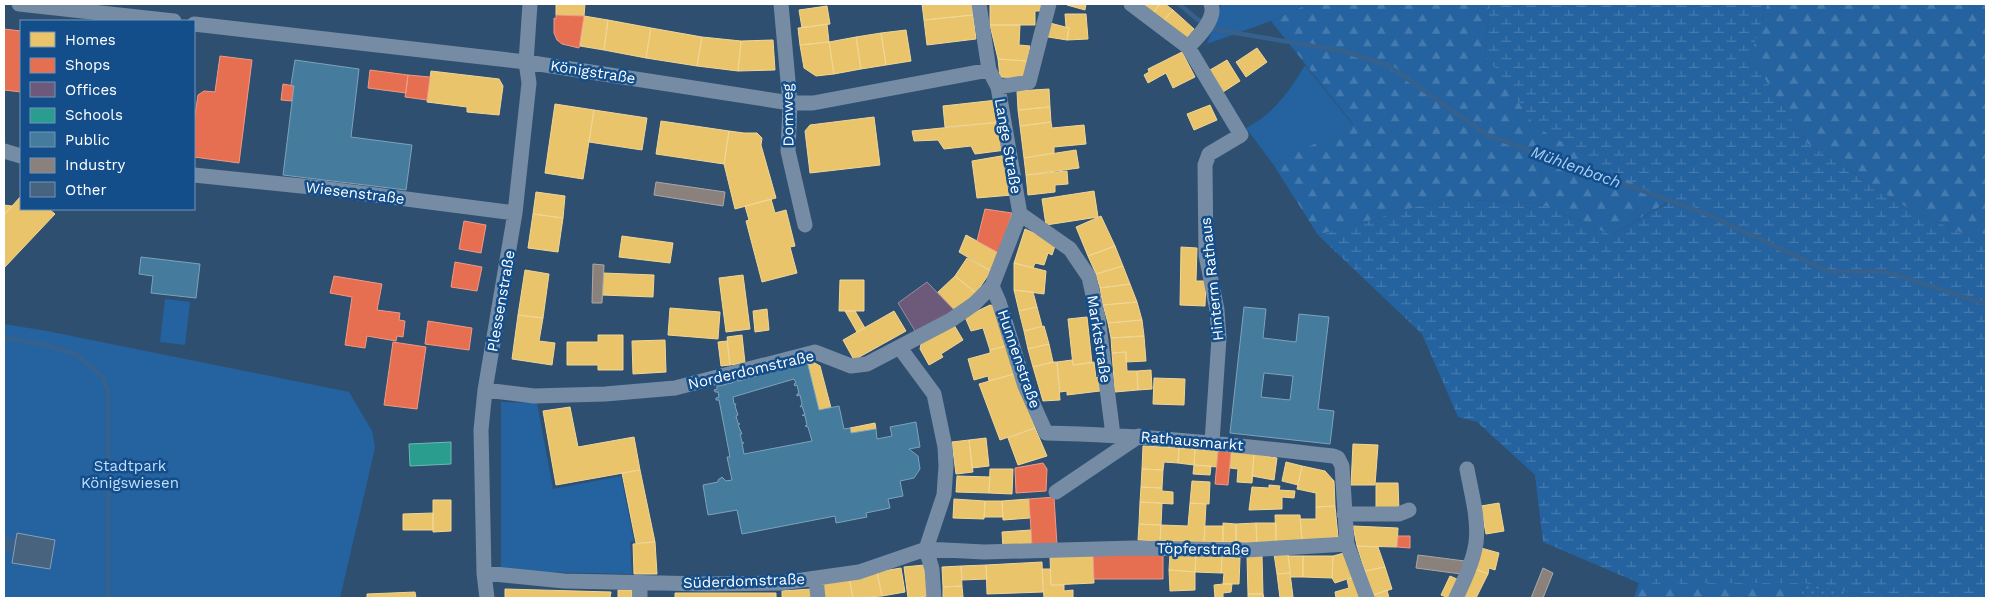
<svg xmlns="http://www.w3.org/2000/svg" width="1990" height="602" font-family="'Work Sans',sans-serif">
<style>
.grass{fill:url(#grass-dots)}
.forest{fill:url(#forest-firs)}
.wetland{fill:url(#wetland-marsh)}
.park{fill:#2463a0}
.homes{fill:#e9c46a;stroke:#f0d697}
.shops{fill:#e76f51;stroke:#ee9a85}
.offices{fill:#6d597a;stroke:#998ba2}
.schools{fill:#2a9d8f;stroke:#6abab1}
.public{fill:#457b9d;stroke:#7da3ba;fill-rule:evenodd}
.industry{fill:#8a817c;stroke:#ada7a3}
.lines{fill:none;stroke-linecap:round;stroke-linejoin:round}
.stream{stroke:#36618d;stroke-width:4.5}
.canal{stroke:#36618d;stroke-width:16}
.building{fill:#48637e;stroke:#899eb3}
.minor{stroke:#758ca4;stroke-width:15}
.labels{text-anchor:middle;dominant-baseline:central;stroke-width:5;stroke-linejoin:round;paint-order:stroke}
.street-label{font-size:15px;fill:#fff;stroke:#134e8b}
.park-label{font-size:15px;fill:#c1dffc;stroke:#134e8b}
.water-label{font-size:16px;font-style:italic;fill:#a6d0f8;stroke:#134e8b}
</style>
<defs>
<pattern id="grass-dots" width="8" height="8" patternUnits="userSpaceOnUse" patternTransform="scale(1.25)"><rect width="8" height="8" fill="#2463a0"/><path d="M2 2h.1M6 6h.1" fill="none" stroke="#457aae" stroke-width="1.8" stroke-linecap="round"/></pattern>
<pattern id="forest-firs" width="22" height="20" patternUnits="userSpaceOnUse" patternTransform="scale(1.25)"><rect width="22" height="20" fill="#2463a0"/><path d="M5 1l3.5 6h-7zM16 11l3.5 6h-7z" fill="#457aae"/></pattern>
<pattern id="wetland-marsh" width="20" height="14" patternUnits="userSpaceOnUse" patternTransform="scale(1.25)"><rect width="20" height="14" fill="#2463a0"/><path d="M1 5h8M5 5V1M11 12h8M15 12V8" fill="none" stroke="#457aae"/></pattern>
</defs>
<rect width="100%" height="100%" fill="#2e4f70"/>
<path class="grass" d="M1804 583 1866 596 1868 598H1800Z"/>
<path class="forest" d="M1308 4H1490L1485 54 1535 126 1668 202 1611 235 1538 203 1444 199 1318 235 1273 164 1353 124 1271 21Z
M1767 4H1986V244L1909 209 1808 144 1750 57Z
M1639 583H1804L1800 598H1634Z"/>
<path class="wetland" d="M1490 4H1767L1750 57 1808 144 1909 209 1986 244V598H1868L1866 596 1804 583H1639L1543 542 1535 475 1477 422 1458 417 1422 334 1318 235 1444 199 1538 203 1611 235 1668 203 1535 126 1485 54Z"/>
<path class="park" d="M1308 4 1271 21 1207 44 1221 5Z
M1305 65 1353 125 1273 164 1246 128C1273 115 1291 89 1305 65Z
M165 299 190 302 185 345 160 342Z
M4 324 47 331 349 392 372 431 375 448 340 598H4Z
M501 402 537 403 553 489 621 476 634 541 630 542 632 574 501 571Z"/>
<path class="homes" d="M556 4H585L584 16 556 15Z
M922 4H972L973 15 924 20Z
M990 4H1044V11H1035V25H990Z
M1067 4H1086L1085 10 1067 5Z
M1143 4H1160L1152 14 1142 6Z
M1160 4H1165L1173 10 1162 22 1152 14Z
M827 6 830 24 802 28 799 10Z
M1173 10 1194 29 1184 41 1162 22Z
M1065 14H1086L1088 39 1067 40 1069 28 1066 27Z
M973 15 976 39 927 45 924 20Z
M584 16 608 20 604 50 580 46Z
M608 20 651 28 646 58 604 50Z
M1050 23 1069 28 1067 40 1048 37Z
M827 24 829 42 800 45 798 28Z
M990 25H1020L1019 45 1030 46 1027 61 998 59Z
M651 28 702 37 697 66 646 58Z
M906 30 911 61 886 65 881 33Z
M881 33 886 65 861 69 856 37Z
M702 37 741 41 738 71 697 66Z
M856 37 861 69 834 74 829 42Z
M773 40 775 70 738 71 741 41Z
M829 42 834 74 816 76 804 68 800 45Z
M1257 48 1267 62 1246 77 1236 62Z
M1182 52 1195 77 1173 88 1166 73 1148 83 1144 75 1149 72 1148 69Z
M998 59 1027 61 1023 78 1000 77Z
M1227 60 1240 81 1223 92 1210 70Z
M431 71 499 79 503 86 499 115 467 112V107L427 102Z
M1049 89 1050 107 1018 110 1017 91Z
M997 100 1002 122 945 127 943 106Z
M555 104 594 110 583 179 545 173Z
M1210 105 1217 120 1194 130 1187 114Z
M1050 107 1051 122 1020 126 1018 110Z
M594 110 647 118 642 150 589 142Z
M874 117 880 165 810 173 805 131 810 125Z
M661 121 729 131 724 164 656 154Z
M1002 122 1006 150 975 154 971 146 944 149 938 140 914 141 912 131Z
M1051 122 1052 128 1084 125 1086 144 1054 147V153L1024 158 1020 126Z
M729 131 744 133H757L762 138 761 145 776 198 735 209 724 164Z
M1076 150 1079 168 1026 175 1024 158Z
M1007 155 1012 195 977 198 972 161Z
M1067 171 1068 184 1055 185V192L1028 195 1026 175Z
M1094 191 1098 217 1046 225 1042 199Z
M536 192 565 196 563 218 533 214Z
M21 196V209H49L55 214 4 268V215Z
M771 199 775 213 786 210 795 246 790 247 797 273 762 282 746 221 749 220 745 206Z
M4 205 12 206 4 215Z
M533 214 563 218 558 252 528 248Z
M1101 216 1115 246 1088 256 1076 227Z
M1025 229 1056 243 1052 255 1048 253 1044 265 1035 263 1033 268 1014 263Z
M966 235 999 253 991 271 959 252Z
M622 236 673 243 670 263 619 257Z
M1115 246 1123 266 1096 274 1088 256Z
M1181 247 1197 248 1196 281H1206L1205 306 1180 305Z
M967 258 991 271 976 293 955 276Z
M1014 263 1046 271 1044 294 1014 290Z
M1123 266 1130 284 1100 288 1096 274Z
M525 270 549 274 543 318 518 315Z
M603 273 654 275 653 297 602 295Z
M743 275 750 329 726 332 719 278Z
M955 276 976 293 956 312 937 293Z
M840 280H864V311H839Z
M1130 284 1137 302 1103 305 1100 288Z
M1014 290 1033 292 1037 307 1019 311Z
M1137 302 1142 320 1108 323 1103 305Z
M990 305 995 306 1006 346 990 350 983 328 971 331 965 317Z
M1037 307 1042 326 1024 331 1019 311Z
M670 308 720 312 718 339 668 335Z
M767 309 769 330 755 332 753 311Z
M845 311H855L865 328 857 332Z
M894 311 906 331 854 360 843 340Z
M518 315 543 318 539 341 555 343 552 365 512 359Z
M1087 317 1092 363 1073 365 1068 319Z
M1142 320 1144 336 1111 338 1108 323Z
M954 325 963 340 941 354 943 357 929 365 920 349 921 344Z
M1044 326 1049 344 1028 349 1024 331Z
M598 335H623V370H598V365H567V342H598Z
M742 335 745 363 730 365 727 337Z
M1144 336 1146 361 1126 362V352L1112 353 1111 338Z
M665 340 666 372 633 374 632 341Z
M727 341 730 365 721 366 718 342Z
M1049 344 1053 362 1033 367 1028 349Z
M1006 346 1014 374 989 381 988 376 974 380 968 359 990 353V350Z
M1126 352 1127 371H1137L1138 390 1115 392 1112 353Z
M1072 360 1073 365 1094 362 1096 378 1099 377 1100 391 1067 395V391L1060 392 1057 362Z
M813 362 820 366 831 408 819 410 808 364Z
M1053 362H1057L1060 400 1043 401 1033 367Z
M1151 370 1152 389 1138 390 1137 371Z
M1014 374 1035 428 1000 440 979 384Z
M1154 378 1185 379 1184 405 1153 404Z
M570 407 578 447 634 437 640 470 556 485 543 411Z
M875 423 876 429 851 433 850 428Z
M1035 428 1047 456 1018 465 1008 438Z
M986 438 989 466 972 468 969 440Z
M969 440 973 472 956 474 952 442Z
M1353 444 1378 445 1375 485H1351Z
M1143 446 1179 448 1178 463 1164 462 1163 470 1142 469Z
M1179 448 1195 449 1194 465 1178 463Z
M1195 449 1218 451 1217 467 1194 465Z
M1231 452 1254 454 1252 483 1237 482 1238 469 1230 468Z
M1254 454 1277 458 1274 480 1252 476Z
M1286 462 1302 466 1298 485 1282 481Z
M1194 465 1211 466 1210 475 1193 474Z
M1302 466 1325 471 1334 481 1335 506 1316 507V493L1297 489Z
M990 469H1013L1012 494 989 493Z
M1142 469 1163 470 1162 488 1141 487Z
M640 470 655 542 636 543 622 473Z
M957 476 990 477 989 493 956 492Z
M1192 481 1210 482 1209 504 1190 503Z
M1376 483H1398L1399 511H1376Z
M1269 485 1280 486 1279 490 1295 491 1294 498 1282 497V509L1249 510 1252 487 1269 488Z
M1141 487 1162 488V491L1173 492V504L1140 502Z
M954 499 985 501 984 519 953 518Z
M1029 499 1030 518 1003 520 1002 501Z
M433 500H451V531L433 532Z
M985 501H1002L1003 517H984Z
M1140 502 1162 503 1161 525 1139 524Z
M1190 503 1206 504 1204 542 1160 541 1161 525 1188 526Z
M1499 503 1504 531 1486 534 1481 506Z
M1335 506 1338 537 1302 540 1300 519H1316V507Z
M433 513V530H403V514Z
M1275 515H1300L1302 540 1276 542Z
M1223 523 1236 524V542H1223Z
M1256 523 1257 543 1236 542V524Z
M1256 523H1276V542L1257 543Z
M1139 524 1161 525 1160 541 1138 540Z
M1205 526H1223V542H1204Z
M1353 526 1398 528 1397 547 1357 546Z
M1031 530 1032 546 1003 548 1002 532Z
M655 542 657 574H634L633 544Z
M1357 546 1378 547 1385 567 1365 571Z
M1481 548 1499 553 1495 570 1489 568 1488 574 1475 569Z
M1288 553 1290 573 1277 574 1274 554Z
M1344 553 1353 577 1335 583 1332 578 1333 556Z
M1093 554 1094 583 1051 585 1050 556Z
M1170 554 1196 555 1195 572 1169 570Z
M1196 555 1222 557 1221 573 1195 572Z
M1262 556 1263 594H1248L1247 557Z
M1288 556H1303V577H1291Z
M1303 556H1333L1332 578 1303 577Z
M1222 557 1240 558 1239 584H1223L1224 573H1221Z
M1042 562 1043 592 987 594 986 565Z
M924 565 928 596 908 598 904 567Z
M986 565 987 579 962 580 961 566Z
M961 566 962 586 943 587 942 567Z
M1385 567 1392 589 1373 595 1365 571Z
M901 568 905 592 882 596 877 572Z
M1042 569H1050L1051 585H1064V591L1073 590V598H1044Z
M1475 569 1488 574 1476 598H1462Z
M1169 570 1195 572V590L1170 591Z
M877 572 882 596 853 598 849 577Z
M1290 573 1293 597 1280 598 1277 574Z
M1450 576 1459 580 1449 598 1441 595Z
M849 577 853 598H824L821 582Z
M1354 577 1362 598H1336L1335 592 1349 588 1347 580Z
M1223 584H1232L1231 592 1223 593V598H1215L1214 585Z
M962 586 963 597 943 598V587Z
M505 589 611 592 610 598H505Z
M811 589 812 598H782V591Z
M618 590H632V598H618Z
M1387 590 1389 598H1374L1373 595Z
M415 592 416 598H367V594Z
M675 593H776V598H675Z
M1248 594H1263L1264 598H1248Z"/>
<path class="shops" d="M556 15 584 16 579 48 562 44 557 40 554 33V18L556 19Z
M4 29 21 31V92L4 90Z
M220 56 252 60 239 163 194 157V122L198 95 204 91 215 92Z
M370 70 408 75 406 93 368 88Z
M408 75 430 77 427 100 405 97Z
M283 84 294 86 292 101 281 100Z
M985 209 1012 213 999 253 977 241Z
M464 221 486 225 481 253 459 249Z
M455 262 482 267 477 291 451 287Z
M334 276 382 284 377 310 400 313 399 320 405 321 403 337 397 336 396 341 367 336 365 348 345 345 352 297 330 293Z
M428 321 472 328 469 350 425 344Z
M393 342 426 347 417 409 384 405Z
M1218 451 1231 452 1228 485 1215 484Z
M1043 463 1047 469 1046 491 1016 493 1015 468Z
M1054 497 1057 545 1032 546 1029 499Z
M1398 536H1410V548L1397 547Z
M1093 554H1163V579H1094Z"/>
<path class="offices" d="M927 282 956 312 915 331 898 303Z"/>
<path class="schools" d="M451 442V464L410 466 409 444Z"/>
<path class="public" d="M295 60 359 69 351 137 412 145 406 190 283 175 294 86 291 85Z
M141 257 200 264 196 298 151 293 153 276 139 274Z
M1244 307 1266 309 1263 338 1296 342 1299 314 1329 317 1318 409 1334 411 1330 444 1230 433ZM1264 373 1293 376 1290 400 1261 397Z
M807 361 819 410 839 406 844 429 850 428 851 433 876 429 877 439 892 436 890 427 916 422 920 447 909 449 918 456 920 469 914 478 900 481 903 496 888 499 890 508 866 513 867 517 836 523 835 516 742 534 737 510 708 515 703 485 718 482V480L722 477 726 481 732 480 727 457H730L719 400H716V398L719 397 718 392H715L714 390 717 389V385L719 386 727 384V382L729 384 736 381V380L738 381 746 379 747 376 748 378 756 376 757 374 758 375 765 373 764 372 767 373 775 371 776 368 777 370 785 368 784 366 786 367ZM794 379 796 383 794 384 795 386 797 385 799 394H797V396L800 395 802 404 800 407 802 406 805 415H802L805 416 807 425 805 426 808 427 812 441 744 454 742 443H744L742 442 740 434H742L738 425 740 424 738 423 736 416 738 415 735 406 736 404H734L733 397Z"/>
<path class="industry" d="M656 182 725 192 723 206 654 195Z
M593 264 604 265 602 303H592Z
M1418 555 1465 561 1461 574 1416 568Z
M1543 568 1553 573 1543 598H1531Z"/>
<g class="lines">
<path class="stream" d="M1179 4 1197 19 1218 30 1343 51 1389 66 1487 135 1704 213 1830 272 1884 271 1986 304
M4 338 42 344 75 354 102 376 108 391V598"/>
<path class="canal" d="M4 544 11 545"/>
</g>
<path class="building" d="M17 533 55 540 50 569 12 563Z"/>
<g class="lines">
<path class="minor" d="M19 4 174 21
M781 4 790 103 788 151 805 225
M1131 4 1188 47 1241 135 1209 154 1205 165 1206 255 1217 310 1219 338 1212 442
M194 24 526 62 790 103H813L989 70
M1188 47C1197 38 1217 19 1211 4
M998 87 1029 82 1049 4
M4 151 21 156
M194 175 321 188 515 213
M1020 214 1070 249 1089 277 1098 318 1113 435
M992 286 999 302 1025 386 1046 433C1142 435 1237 445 1333 456L1338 458 1342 466 1347 544 1367 598
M900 348 934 394 945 447 946 466 944 495 926 549
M485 390 534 396 605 394 675 388 815 352 851 366 867 364 951 320 974 304 992 286 1020 214 998 87 989 70 979 4
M1056 492 1139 436
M1344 514H1399L1409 510
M926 549 932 569 934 598
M484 573 564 581 708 584 781 583 859 572 926 549 984 552 1134 548 1247 550 1347 544
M816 579 818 598
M640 582V598
M487 598 484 573 481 430 485 390 515 213 529 83 526 62 530 4
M1456 598C1464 581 1473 562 1476 543 1479 518 1471 492 1467 469"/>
</g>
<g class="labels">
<g class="street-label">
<text transform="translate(593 72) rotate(9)">Königstraße</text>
<text transform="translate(788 115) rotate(-91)">Domweg</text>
<text transform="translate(1008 146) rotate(80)">Lange Straße</text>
<text transform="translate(355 193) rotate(7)">Wiesenstraße</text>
<text transform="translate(1212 279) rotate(-96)">Hinterm Rathaus</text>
<text transform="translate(501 301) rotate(-80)">Plessenstraße</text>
<text transform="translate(1099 339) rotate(81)">Marktstraße</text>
<text transform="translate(1019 359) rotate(71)">Hunnenstraße</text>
<text transform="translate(751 370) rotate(-13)">Norderdomstraße</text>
<text transform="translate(1192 441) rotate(5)">Rathausmarkt</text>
<text transform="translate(1203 549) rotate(1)">Töpferstraße</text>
<text transform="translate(744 581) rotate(-2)">Süderdomstraße</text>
</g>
<g class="park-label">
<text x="130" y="466">Stadtpark<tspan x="130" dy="17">Königswiesen</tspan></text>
</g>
<g class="water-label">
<text transform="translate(1576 167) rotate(20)">Mühlenbach</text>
</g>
</g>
<rect width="1990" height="602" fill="none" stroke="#ffffff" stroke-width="10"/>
<rect x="20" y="20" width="175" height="190" fill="#134e8b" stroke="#7195b9"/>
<rect x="30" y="32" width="25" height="15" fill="#e9c46a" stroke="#7195b9"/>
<text x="65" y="45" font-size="15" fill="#ffffff">Homes</text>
<rect x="30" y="58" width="25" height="15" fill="#e76f51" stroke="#7195b9"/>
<text x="65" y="70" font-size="15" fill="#ffffff">Shops</text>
<rect x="30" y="82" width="25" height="15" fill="#6d597a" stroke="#7195b9"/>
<text x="65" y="95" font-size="15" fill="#ffffff">Offices</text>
<rect x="30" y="108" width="25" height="15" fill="#2a9d8f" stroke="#7195b9"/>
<text x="65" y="120" font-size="15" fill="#ffffff">Schools</text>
<rect x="30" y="132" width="25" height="15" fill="#457b9d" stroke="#7195b9"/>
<text x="65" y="145" font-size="15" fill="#ffffff">Public</text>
<rect x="30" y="158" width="25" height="15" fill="#8a817c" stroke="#7195b9"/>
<text x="65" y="170" font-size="15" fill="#ffffff">Industry</text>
<rect x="30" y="182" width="25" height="15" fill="#48637e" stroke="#7195b9"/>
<text x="65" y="195" font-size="15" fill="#ffffff">Other</text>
</svg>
